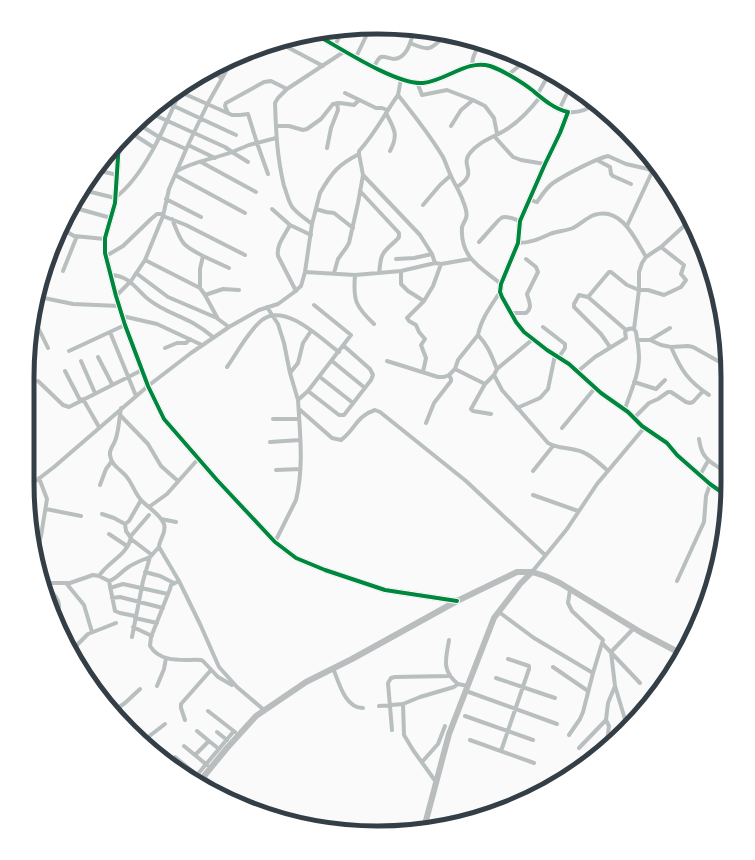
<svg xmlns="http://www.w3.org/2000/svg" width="755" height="860" font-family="Karla,sans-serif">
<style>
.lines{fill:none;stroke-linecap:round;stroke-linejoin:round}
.street{stroke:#b9bebe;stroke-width:4}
.secondary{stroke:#b9bdbe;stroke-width:6}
.cycleway-casing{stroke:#fff;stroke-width:6}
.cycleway{stroke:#00873e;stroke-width:4}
.rim{fill:none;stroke:#333e46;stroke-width:5}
</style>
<rect width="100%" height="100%" fill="#fafafa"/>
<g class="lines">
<path class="street" d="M410 43C428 51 431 51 445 35
M335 46 342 30
M289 48 323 66
M356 57 370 28
M472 65 473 58 479 43
M374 67C375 65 378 58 381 57 385 56 390 59 394 59 408 58 411 40 414 30
M210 71 222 78
M508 75 525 61
M401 79 398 95C414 115 430 135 443 157 446 163 448 170 451 176 455 185 460 192 463 201 465 206 468 213 466 218 465 221 463 224 462 227 460 258 480 267 501 284
M417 82 422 95 447 90 473 100 485 106 494 118 497 134
M178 91 232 115H240L248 114 257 143 268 174
M345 93 376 108H382L387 110
M537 95 548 76 549 72
M163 101 236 135
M559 110 570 87
M568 112C578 113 587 110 595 104
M150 113 225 147 232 152C214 159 194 161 177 171
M228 113 225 106 226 103 264 82 271 81 287 89
M386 113C394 129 399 134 390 151
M138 124 159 137 186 149
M276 126H289L303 130 307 129 321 119 333 104 340 103 354 105 359 100
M451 126 461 110 473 100
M128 133 133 134 153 147
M494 136 513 157 521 160 545 164
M188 145 215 158
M327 148 331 128 338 110 337 103
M110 152 118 154
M597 160 610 167 611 174 613 176 631 184
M201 162 256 192
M248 162 232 152 249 145 276 138
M97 170 117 175
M175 175 245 213
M363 175 420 235 432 254 435 263
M457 187C480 172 459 166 470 153 479 141 495 137 507 129 521 120 530 110 540 97
M83 190 115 198C146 174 166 124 181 89
M360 191 399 233V237C394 244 385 248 382 256 380 261 380 267 379 273
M166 199 201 217
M529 199 536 202H537C542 195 546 188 553 183 565 175 595 159 608 156L626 164 648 169 666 180
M423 205 440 185 450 176
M72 207 111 218
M79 209 82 191
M272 209 290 225 311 235
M316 209 326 212 334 213 353 228
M163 216 186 225 245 255
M172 219C182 243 180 244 203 256L200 269V288L205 295 218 319 229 327
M312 224 320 193C332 172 338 165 359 154
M290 225C285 235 276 245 278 256L296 291
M627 226 652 172
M64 230 74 236 105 239
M479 242C483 238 500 218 501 218 506 215 515 219 520 221
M518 243C530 243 539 239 550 234 557 231 566 231 573 228 581 224 586 218 594 215 621 206 635 238 646 257
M106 256 123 246 151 219 157 214H163
M203 256 229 268
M396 259 414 258 432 254
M145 260 200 288
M63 271 77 236
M401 271V284L408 291 424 301
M305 272 312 224C306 219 299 215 293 208 288 202 287 193 284 186 277 157 276 132 275 103L278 98 287 89 345 51
M136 273 168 297 217 318
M334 273 338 259 346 248 349 243 358 203 363 175 359 154V151C375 134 385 113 398 95
M110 275C129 275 136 289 148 299 161 310 178 315 193 323 200 327 207 332 213 337
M355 275C353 300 355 306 374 324
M500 292C491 306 481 319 478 335 489 347 491 355 497 369L494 375 502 390 548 443C559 449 565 447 576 450 588 452 599 463 608 471
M205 295 223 289 239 290
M116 296 131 281 145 260 163 216 169 189 188 145 208 103 233 59
M588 297 579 295 574 304V307L601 334 610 347
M38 299 44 298 73 304 119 306
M267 307 278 324 284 343 290 373 298 400
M511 313H526C533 307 529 302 527 294L538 272 536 267 526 259
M122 316 157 324 202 345
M33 317 48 348
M543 327 565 344V348L559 357
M626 330 588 297 609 272H611L627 285 639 290H648L664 295 681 287 686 280 681 274 684 265 661 247
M110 332 136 396
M637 340H650L661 345 671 347 688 346 693 347 727 366
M650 340 670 328
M671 347C681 370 688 381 709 395
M165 348 177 343H186L190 339
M69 351 125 325
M98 357 112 384
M81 361 95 393
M332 361 365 388
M387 361 438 377H444L449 375 455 369 458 360 478 335
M227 367C237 353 249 330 262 320 285 302 321 339 339 352
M455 369 485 384
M497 369 533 339
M65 371 80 400
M423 372 426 358 421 345 425 339 419 332 416 325 409 321 407 318 424 301 433 286 441 264
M577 372 595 357 626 338 625 332C627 329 630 328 634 329L639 290V272L642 263 646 257 661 247 684 226 689 218
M290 373 298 363 303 343 311 331
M320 377 353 403
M38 381 63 405 69 407 142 370
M634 382 656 389 665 380
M308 391 339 415H344L371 380 373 375 370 369 344 346
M83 399 99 427
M121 408C119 419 119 431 115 441 113 446 109 450 110 455 111 465 120 469 126 476 133 484 135 495 143 502 150 509 160 514 164 524 167 533 159 539 159 547L179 581 200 624 219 667 237 687 264 710
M517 408 540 398 548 389 555 355
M299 409 332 438 341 440C355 430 356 416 375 410L380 412 466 481 545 555
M625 409C630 393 639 375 639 357 639 348 637 340 636 332L634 329
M491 414 473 411 471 409 485 384 494 375
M120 415 148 444 161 466 178 481
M634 418 649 403 658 399 668 392H671L686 402 690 403 693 402 703 391
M273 419H299
M426 423 434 403 451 381V379L449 375
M562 428 595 388
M699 439C701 452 704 458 715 465 719 468 723 469 726 473L725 477 719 490
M270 442 300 440
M276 470 300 469
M533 471 553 446
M700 475 708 461
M100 485 106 469 112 461
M28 487 54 467 148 386 191 353 229 327 259 310 278 304 293 293 301 286 305 272 355 275 401 271 435 263 441 264 470 259
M533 495 578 511
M149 507 167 494 199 458
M46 509 81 516
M102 514 114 518 125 524 129 521 141 500
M161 519 176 522
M109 534 127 546
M130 537 149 515
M131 539 152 555
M275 542 296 500C304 468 300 433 298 400L308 391 351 335 314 305
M36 554 41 536 47 499 39 478
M145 572 160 576 174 583
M532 572 567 529 597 484 644 428
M99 576C108 562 127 555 131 538L126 531 125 524
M109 581 115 611 120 613 135 616
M179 581 171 585 170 589 151 637 150 646C161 664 184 659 201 660L203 661 218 677 232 685
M677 581 704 522 706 496 710 484
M43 583H70L93 575 99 576 109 581C116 579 121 572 127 568 134 563 142 560 150 557
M43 583C53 594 65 601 56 617
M66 583 84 605 92 632
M110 588 123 584 168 594
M112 598 120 597 163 608
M499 612 534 638 593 673
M55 616 60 622 61 631
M135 618 157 623
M133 627 152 636
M132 637 143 581 150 557 159 547
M449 640C446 659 441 670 458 684
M603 644 640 683
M72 650 88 634 116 623
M553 667 588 691
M333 668C339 683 345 708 363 708
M496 678 555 698
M662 680 665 681
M157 686 164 669 166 658
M96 687 125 724
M466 691 557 724
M403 704 420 697 454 687 458 684 468 686
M379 706 403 704 404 735 413 750 436 782
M115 710 125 703 140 689
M208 711 235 732
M465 716 533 740
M185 720 181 708V704L211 670
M606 720 609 726 606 748
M627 726 615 686 611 652 634 628
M392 730 388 683 391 678 395 677 449 676
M197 731 209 741
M217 732 227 740
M569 735 580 719 583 712 593 673 603 640 572 611 568 603 570 590
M470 740 534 763
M143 741 165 724
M184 746 207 765
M579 748 606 720 608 703 615 686
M501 751 529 669V666L508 659
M195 755 209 741 219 749
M175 757 197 775 234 731
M422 762 438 744 445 726
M204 777 214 787 215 790"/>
<path class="secondary" d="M315 34C340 48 396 85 423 83 446 81 467 59 490 66 502 70 522 82 532 90 543 99 554 109 568 112L560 133 545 164 520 221 518 243 501 284 500 292 502 297 516 322 524 332 547 350 569 364 601 393 628 412 642 426 667 443 677 455 710 484 727 496
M119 142 115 203 105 238V253L116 296 125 325 148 386 164 419 217 480 275 542 296 558 325 570 385 590 457 601
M200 781 227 748 256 716 306 682 352 659 457 601 517 572H532L545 576 560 583 642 633 678 652 682 653
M424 828 449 734 494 618 520 584 532 572"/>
<g class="cycleway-casing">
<path id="cycleway" d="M315 34C340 48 396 85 423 83 446 81 467 59 490 66 502 70 522 82 532 90 543 99 554 109 568 112L560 133 545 164 520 221 518 243 501 284 500 292 502 297 516 322 524 332 547 350 569 364 601 393 628 412 642 426 667 443 677 455 710 484 727 496
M119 142 115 203 105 238V253L116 296 125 325 148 386 164 419 217 480 275 542 296 558 325 570 385 590 457 601"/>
</g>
<use href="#cycleway" class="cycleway"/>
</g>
<path d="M0 0H755V860H0ZM377 34H378A343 343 0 0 1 721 377V483A343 343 0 0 1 378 826H377A343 343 0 0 1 34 483V377A343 343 0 0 1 377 34Z" fill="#fff" fill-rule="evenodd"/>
<path class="rim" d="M377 34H378A343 343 0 0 1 721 377V483A343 343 0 0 1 378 826H377A343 343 0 0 1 34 483V377A343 343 0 0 1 377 34Z"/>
</svg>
